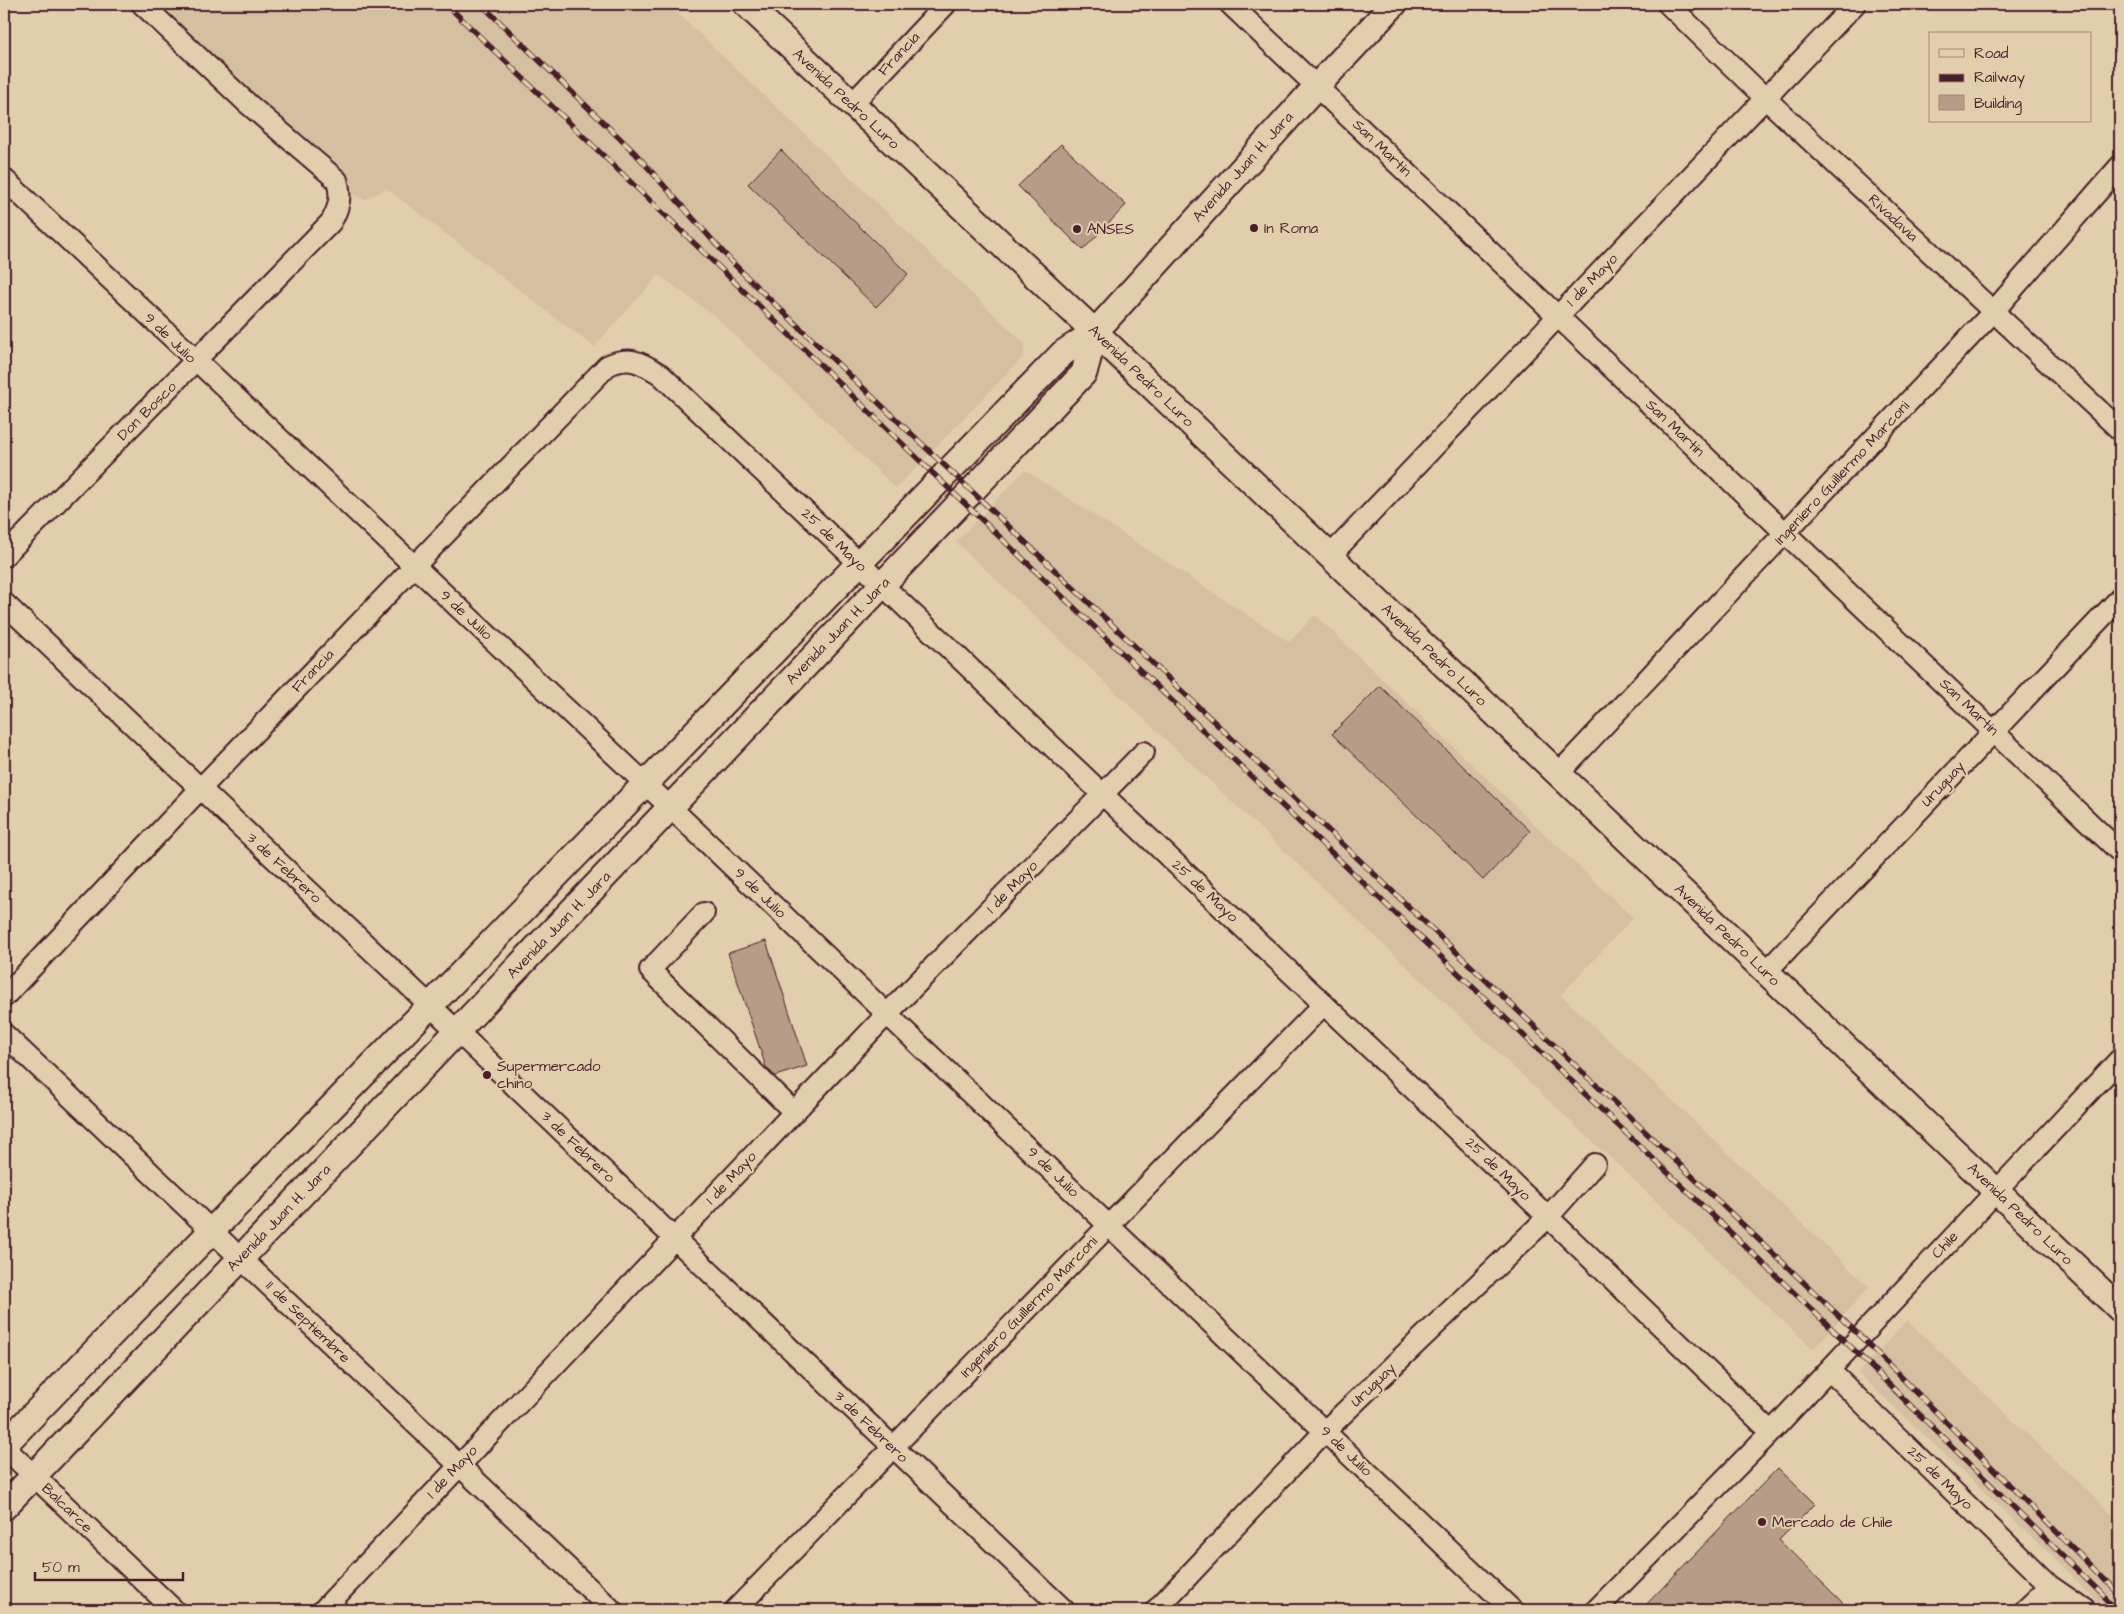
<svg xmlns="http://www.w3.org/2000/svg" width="2124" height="1614" font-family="'Architects Daughter',sans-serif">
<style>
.built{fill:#d4bfa1}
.building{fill:#b79d88;stroke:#4a1f2b}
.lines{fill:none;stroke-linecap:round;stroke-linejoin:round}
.minor-casing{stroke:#4a1f2b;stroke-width:24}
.major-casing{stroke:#4a1f2b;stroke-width:29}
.minor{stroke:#e1ceac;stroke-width:20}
.major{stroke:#e1ceac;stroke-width:25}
.rail-casing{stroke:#4a1f2b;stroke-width:5.5}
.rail{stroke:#e1ceac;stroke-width:4;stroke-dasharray:11;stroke-linecap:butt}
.poi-dot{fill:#4a1f2b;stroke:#e1ceac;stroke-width:2}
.labels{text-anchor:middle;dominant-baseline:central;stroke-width:4;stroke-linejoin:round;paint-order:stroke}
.street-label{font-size:15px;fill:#4a1f2b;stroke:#e1ceac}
.poi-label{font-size:15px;fill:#4a1f2b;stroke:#e1ceac;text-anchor:start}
</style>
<rect width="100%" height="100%" fill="#e1ceac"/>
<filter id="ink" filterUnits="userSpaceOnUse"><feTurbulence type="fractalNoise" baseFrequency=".02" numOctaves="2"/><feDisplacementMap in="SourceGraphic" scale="10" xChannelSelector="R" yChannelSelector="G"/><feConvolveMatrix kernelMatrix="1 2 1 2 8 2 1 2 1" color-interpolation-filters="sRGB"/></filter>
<g filter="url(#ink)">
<path class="built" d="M123 4H668L1025 344 1023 357 896 488 716 317 659 275 594 347 386 188 365 200 320 178Z
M1025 470 1289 642 1315 615 1633 918 1561 995 1869 1287 1813 1349 956 542Z
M1907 1320 2120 1522V1610H2104L2054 1558 1858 1373Z"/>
<path class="building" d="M1061 144 1126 205 1083 250 1018 186Z
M781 150 908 274 876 307 748 184Z
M1380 686 1530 831 1483 880 1332 734Z
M766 941 807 1066 775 1076 766 1067 728 953Z
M1778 1468 1815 1504 1779 1540 1850 1610H1641Z"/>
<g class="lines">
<g class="minor-casing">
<path id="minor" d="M1230 4 2120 852
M1668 4 1765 98 2120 430
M852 104 946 4
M4 179 670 807 1512 1610
M4 556 331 222C339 208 342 196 337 180L247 103 142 4
M1330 556 1855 4
M4 603 457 1031 1064 1610
M1558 774 1993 312 2120 166
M704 913 650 970 794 1112
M1766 972 2120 598
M4 997 200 789 607 366C629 355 640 362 660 374L1548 1217 1771 1432
M4 1034 612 1610
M1829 1370 2050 1586 2085 1610
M4 1447 174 1610
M323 1610 887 1014 1144 752
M735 1610 1324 1004
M1156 1610 1325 1431 1548 1217 1595 1164
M1596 1610 1771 1432 2120 1059
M2025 1610 2050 1586 2061 1610"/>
</g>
<g class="major-casing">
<path id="major" d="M746 4 1095 332 2120 1309
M4 1445 1063 353 1095 332 1317 86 1394 4
M4 1507 1084 373 1095 332"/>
</g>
<use href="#minor" class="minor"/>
<use href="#major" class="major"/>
<g class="rail-casing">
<path id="rail" d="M446 4 940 480 1851 1347 2118 1610
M481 4 635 153 731 261 758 288 1860 1336 2120 1595"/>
</g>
<use href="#rail" class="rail"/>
</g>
</g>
<g class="poi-dot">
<circle cx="1254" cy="228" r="5"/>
<circle cx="1077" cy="229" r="5"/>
<circle cx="487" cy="1075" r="5"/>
<circle cx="1762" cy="1522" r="5"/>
</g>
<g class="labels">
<g class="street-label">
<text transform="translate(899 54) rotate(-47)">Francia</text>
<text transform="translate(846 99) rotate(43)">Avenida Pedro Luro</text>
<text transform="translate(1382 148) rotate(44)">San Martín</text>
<text transform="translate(1243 167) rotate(-48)">Avenida Juan H. Jara</text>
<text transform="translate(1893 218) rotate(43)">Rivadavia</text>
<text transform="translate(1592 280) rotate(-46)">1 de Mayo</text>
<text transform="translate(170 338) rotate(44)">9 de Julio</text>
<text transform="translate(1141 376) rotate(44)">Avenida Pedro Luro</text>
<text transform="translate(147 411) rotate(-45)">Don Bosco</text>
<text transform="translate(1675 428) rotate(44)">San Martín</text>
<text transform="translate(1842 473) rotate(-47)">Ingeniero Guillermo Marconi</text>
<text transform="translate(834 540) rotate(44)">25 de Mayo</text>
<text transform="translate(466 615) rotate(43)">9 de Julio</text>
<text transform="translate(838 631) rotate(-46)">Avenida Juan H. Jara</text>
<text transform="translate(1434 655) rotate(44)">Avenida Pedro Luro</text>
<text transform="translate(313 671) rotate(-46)">Francia</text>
<text transform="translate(1969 707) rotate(44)">San Martín</text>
<text transform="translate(1943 784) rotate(-47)">Uruguay</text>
<text transform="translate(284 868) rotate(43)">3 de Febrero</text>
<text transform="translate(1012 887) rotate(-46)">1 de Mayo</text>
<text transform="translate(1205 891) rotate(43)">25 de Mayo</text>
<text transform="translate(760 893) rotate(44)">9 de Julio</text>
<text transform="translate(559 925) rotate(-46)">Avenida Juan H. Jara</text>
<text transform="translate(1727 935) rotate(44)">Avenida Pedro Luro</text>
<text transform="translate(578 1147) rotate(44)">3 de Febrero</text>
<text transform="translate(1498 1169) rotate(44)">25 de Mayo</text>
<text transform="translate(1053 1172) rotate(44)">9 de Julio</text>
<text transform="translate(731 1178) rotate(-47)">1 de Mayo</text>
<text transform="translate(2020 1214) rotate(44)">Avenida Pedro Luro</text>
<text transform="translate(279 1218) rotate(-46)">Avenida Juan H. Jara</text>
<text transform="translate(1945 1245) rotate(-47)">Chile</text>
<text transform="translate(1029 1307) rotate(-46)">Ingeniero Guillermo Marconi</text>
<text transform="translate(308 1322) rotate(44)">11 de Septiembre</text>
<text transform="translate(1373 1385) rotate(-44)">Uruguay</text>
<text transform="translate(871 1427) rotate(44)">3 de Febrero</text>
<text transform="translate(1346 1451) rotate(44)">9 de Julio</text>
<text transform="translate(452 1472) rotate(-47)">1 de Mayo</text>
<text transform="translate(1940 1478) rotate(44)">25 de Mayo</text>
<text transform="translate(67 1508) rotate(44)">Balcarce</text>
</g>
<g class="poi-label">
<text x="1264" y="228">In Roma</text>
<text x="1087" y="229">ANSES</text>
<text x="497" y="1066">Supermercado<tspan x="497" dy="17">chino</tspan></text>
<text x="1772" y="1522">Mercado de Chile</text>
</g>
</g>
<rect width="2124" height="1614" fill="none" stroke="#e1ceac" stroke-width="20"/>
<rect x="10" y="10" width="2104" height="1594" fill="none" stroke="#4a1f2b" stroke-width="2" filter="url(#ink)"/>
<rect x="1929" y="32" width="162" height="90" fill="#e1ceac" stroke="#a58878"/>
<rect x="1939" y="49" width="25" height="8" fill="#e1ceac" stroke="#a58878"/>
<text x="1974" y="58" font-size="15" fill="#4a1f2b">Road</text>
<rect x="1939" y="74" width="25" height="8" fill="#4a1f2b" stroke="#a58878"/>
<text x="1974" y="82" font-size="15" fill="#4a1f2b">Railway</text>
<rect x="1939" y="95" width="25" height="15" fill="#b79d88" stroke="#a58878"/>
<text x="1974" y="108" font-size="15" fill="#4a1f2b">Building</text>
<path d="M35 1572v8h148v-8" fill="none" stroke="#4a1f2b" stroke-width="2.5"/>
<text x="42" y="1572" font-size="15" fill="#4a1f2b" stroke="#e1ceac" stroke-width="4" paint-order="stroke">50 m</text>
</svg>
